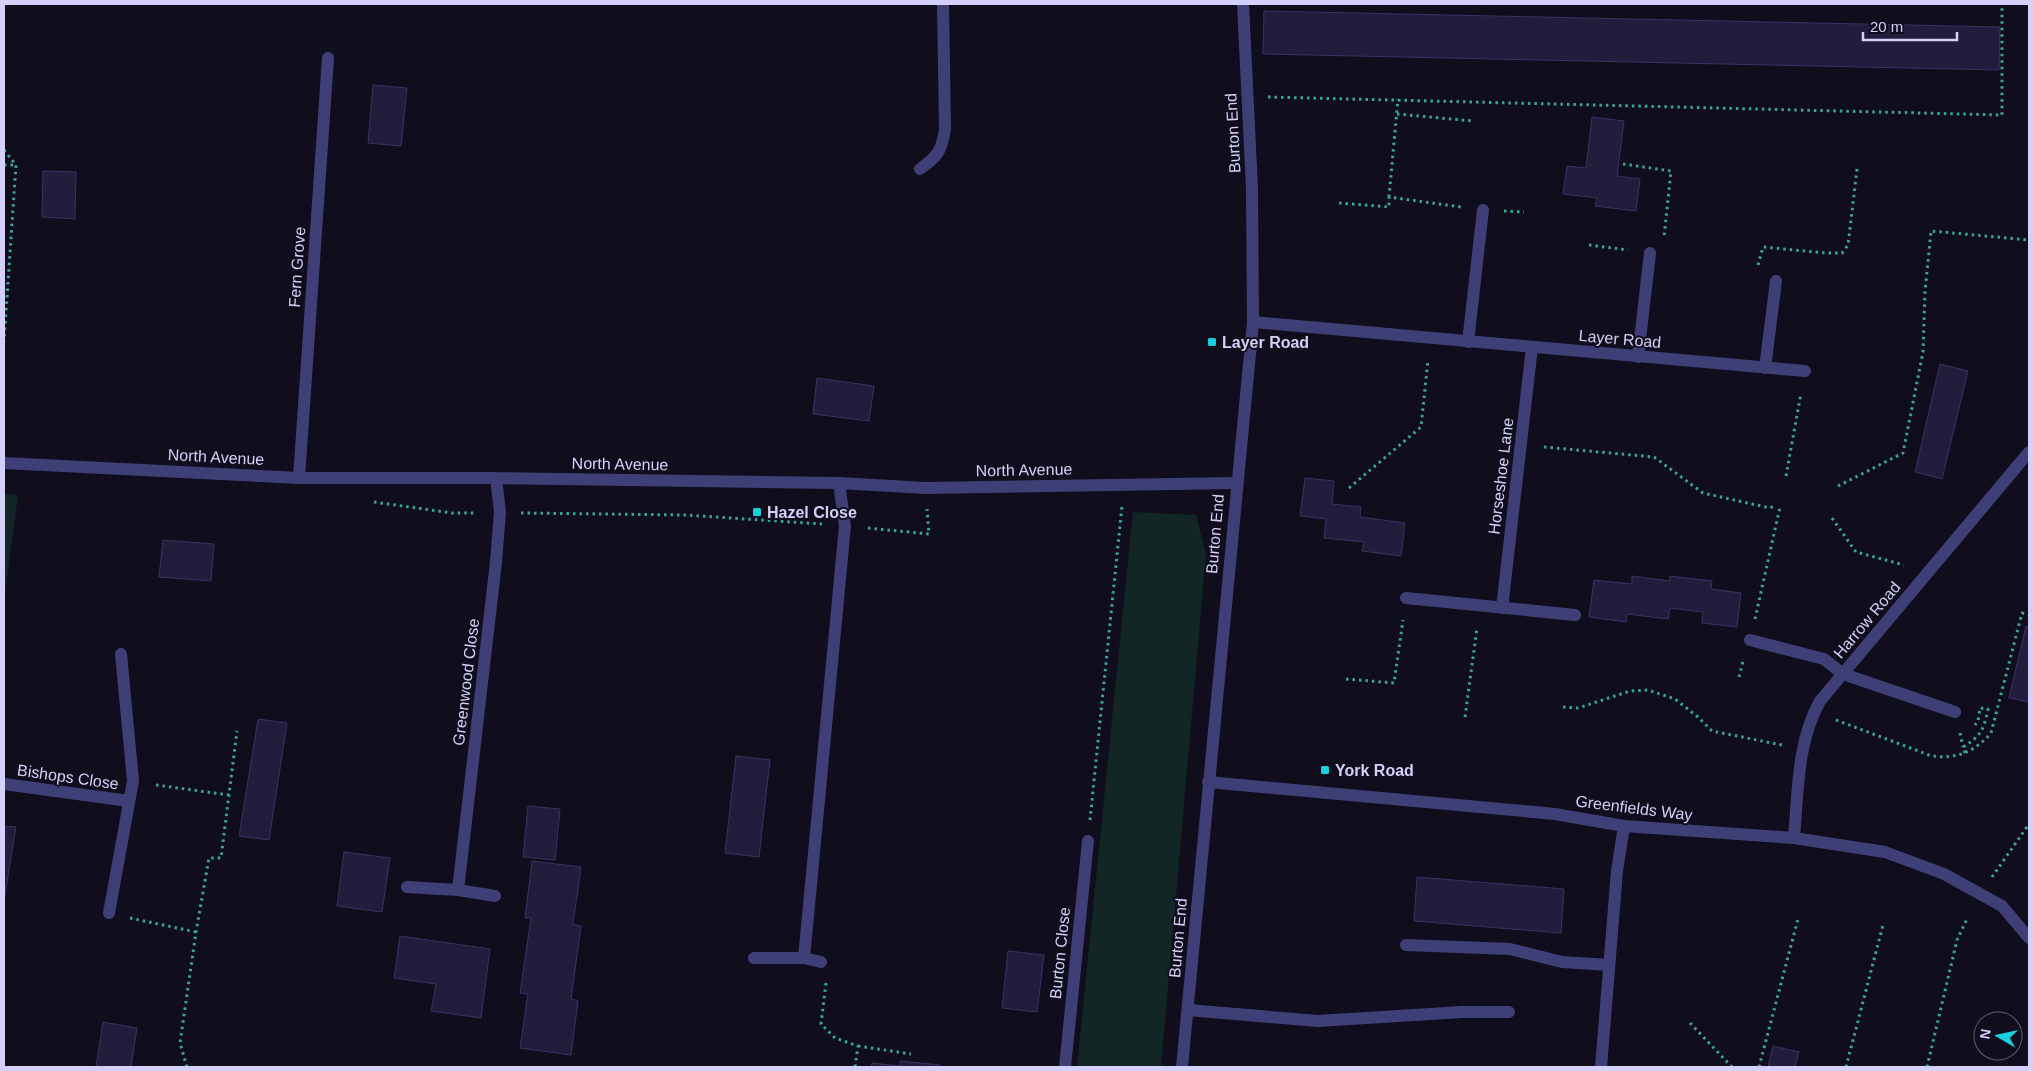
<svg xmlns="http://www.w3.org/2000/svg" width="2033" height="1071" font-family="Helvetica,sans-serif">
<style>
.green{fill:#122625}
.building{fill:#221d3c;stroke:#3a3165}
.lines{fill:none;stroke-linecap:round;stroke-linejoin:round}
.path{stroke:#3ba399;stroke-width:3;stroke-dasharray:2.5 4;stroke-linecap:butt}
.service{stroke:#3f3f77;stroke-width:12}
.minor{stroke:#3f3f77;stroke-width:12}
.tertiary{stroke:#3f3f77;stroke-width:12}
.poi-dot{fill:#1acfdc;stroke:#100e1d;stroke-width:2}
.labels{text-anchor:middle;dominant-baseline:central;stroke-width:4;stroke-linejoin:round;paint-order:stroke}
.street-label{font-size:16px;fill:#d4d0f9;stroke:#100e1d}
.poi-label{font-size:16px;font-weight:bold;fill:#d4d0f9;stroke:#100e1d;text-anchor:start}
</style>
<rect width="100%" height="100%" fill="#100e1d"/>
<path class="green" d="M4 494 18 495 4 601Z
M1133 512 1196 515 1206 554 1161 1067H1077Z"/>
<path class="building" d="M1264 11 2000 27 1999 70 1263 54Z
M373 85 407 88 401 146 368 143Z
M1592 117 1624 121 1617 176 1640 179 1636 211 1595 206 1597 198 1563 194 1567 166 1586 168Z
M43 171 76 172 75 219 42 217Z
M1940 364 1968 371 1942 479 1915 472Z
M817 378 874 386 869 421 813 414Z
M1305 478 1334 481 1332 504 1361 507 1360 517 1405 523 1401 556 1362 551 1364 542 1324 538 1326 519 1300 516Z
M163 540 214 544 211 581 159 577Z
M1632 576 1670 581V576L1712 581 1711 589 1741 593 1737 627 1702 623 1703 612 1670 608 1668 619 1627 614 1626 622 1589 617 1594 580 1632 584Z
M2026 626 2029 627V702L2009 698Z
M258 719 287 723 269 840 239 836Z
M736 756 770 760 759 857 725 853Z
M528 806 560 809 555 860 523 857Z
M4 826 16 827 4 901Z
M344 852 390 858 382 912 337 906Z
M532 861 581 867 573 924 581 926 571 999 578 1001 571 1055 520 1048 528 994 520 993 531 918H525Z
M1417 877 1564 889 1561 933 1414 921Z
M400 936 490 949 481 1018 431 1011 436 984 394 978Z
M1008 951 1044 955 1037 1012 1002 1008Z
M103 1022 137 1028 131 1067H96Z
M1773 1046 1799 1052 1795 1067H1768Z
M900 1061 940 1065 939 1067H871L872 1063 900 1066Z"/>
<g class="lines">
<path class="path" d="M1268 97 2002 115V4
M1397 114 1473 121
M4 150 16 165 4 341
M1623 164 1671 171 1664 237
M4 165H16
M1389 197 1398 99
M1339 203 1389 207V197L1461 207
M1504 211 1524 212
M1589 245 1628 250
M1758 265 1763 247 1826 253H1842L1848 245 1857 169
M1544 447 1654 457 1703 493 1770 508 1774 506
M1786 476 1801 393
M1838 486 1903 453 1923 352 1925 292 1931 231 2029 240
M1349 488 1421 427 1428 360
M374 502 452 513H477
M521 513 685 515 822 524
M1832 518 1856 552 1904 565
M868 528 929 534 927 509
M1755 619 1780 507
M1739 677 1743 661
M1346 679 1394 683 1403 620
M1563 707 1578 708 1630 691 1648 690 1675 699 1698 717 1712 731 1782 745
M1465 717 1477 628
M1836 720 1929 755C1953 761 1975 752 1991 733L2022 613 2029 615
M1960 733 1963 747
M1965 753 1963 747C1981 736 1984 729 1988 709L1980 708 1978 721 1975 725
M156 785 229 795
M1090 820 1122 506
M1992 877 2029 824
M130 918 196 932
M826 983 821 1024 835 1038 858 1046 855 1067
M1690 1023 1732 1067
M858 1046 911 1054
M187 1067 180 1043 196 932 209 858H221L237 731
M1759 1067 1798 919
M1846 1067 1883 925
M1927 1067 1957 940 1967 919"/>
<path class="service" d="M920 169C938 156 941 152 945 130L943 4
M1468 342 1483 210
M1638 357 1650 253
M1765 368 1776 281
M1406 598 1575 615
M1750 640 1824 659 1843 674 1955 712
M4 784 129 801
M109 913 133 781 121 654
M1406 945 1510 949 1562 962 1609 965
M1188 1010 1318 1021 1462 1012H1509"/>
<path class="minor" d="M1253 322 1805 371
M4 463 299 478H496L839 483 926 488 1236 483
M299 478 328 58
M1502 608 1532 347
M1208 782 1555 814 1624 826 1794 838 1885 852 1944 874 2002 906 2029 938
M1794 838C1798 792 1797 742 1820 701L2029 452
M407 887 458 890 495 896
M458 890 496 562 500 512 496 478
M754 958H804L821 962
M804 958 845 526 839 483
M1065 1067 1088 841
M1601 1067 1617 871 1624 826"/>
<path class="tertiary" d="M1182 1067 1253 322 1252 188 1243 4"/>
</g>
<g class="poi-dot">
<rect x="1207" y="337" width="10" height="10" rx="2.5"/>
<rect x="752" y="507" width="10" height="10" rx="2.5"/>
<rect x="1320" y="765" width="10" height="10" rx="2.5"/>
</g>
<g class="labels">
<g class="street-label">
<text transform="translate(1233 133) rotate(-93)">Burton End</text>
<text transform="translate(297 267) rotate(-86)">Fern Grove</text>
<text transform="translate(1620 339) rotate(5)">Layer Road</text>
<text transform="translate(216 457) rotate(3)">North Avenue</text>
<text transform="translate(620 464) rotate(1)">North Avenue</text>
<text transform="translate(1024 470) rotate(-1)">North Avenue</text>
<text transform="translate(1501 476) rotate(-83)">Horseshoe Lane</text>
<text transform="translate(1215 534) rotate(-85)">Burton End</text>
<text transform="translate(1867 620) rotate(-50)">Harrow Road</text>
<text transform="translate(466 682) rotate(-83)">Greenwood Close</text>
<text transform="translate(68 777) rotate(8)">Bishops Close</text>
<text transform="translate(1634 808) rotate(7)">Greenfields Way</text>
<text transform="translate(1178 938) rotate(-85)">Burton End</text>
<text transform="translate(1060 953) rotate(-84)">Burton Close</text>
</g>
<g class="poi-label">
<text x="1222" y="342">Layer Road</text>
<text x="767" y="512">Hazel Close</text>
<text x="1335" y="770">York Road</text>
</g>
</g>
<rect width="2033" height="1071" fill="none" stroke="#d4d0f9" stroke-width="10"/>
<g transform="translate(1998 1036) rotate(279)"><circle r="24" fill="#100e1d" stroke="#5e5c75"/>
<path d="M0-4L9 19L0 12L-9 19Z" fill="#1acfdc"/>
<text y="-8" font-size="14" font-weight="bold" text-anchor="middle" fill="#d4d0f9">N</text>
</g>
<path d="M1863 32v8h94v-8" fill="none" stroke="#d4d0f9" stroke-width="2.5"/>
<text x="1870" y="32" font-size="15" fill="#d4d0f9" stroke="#100e1d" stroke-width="4" paint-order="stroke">20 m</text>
</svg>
